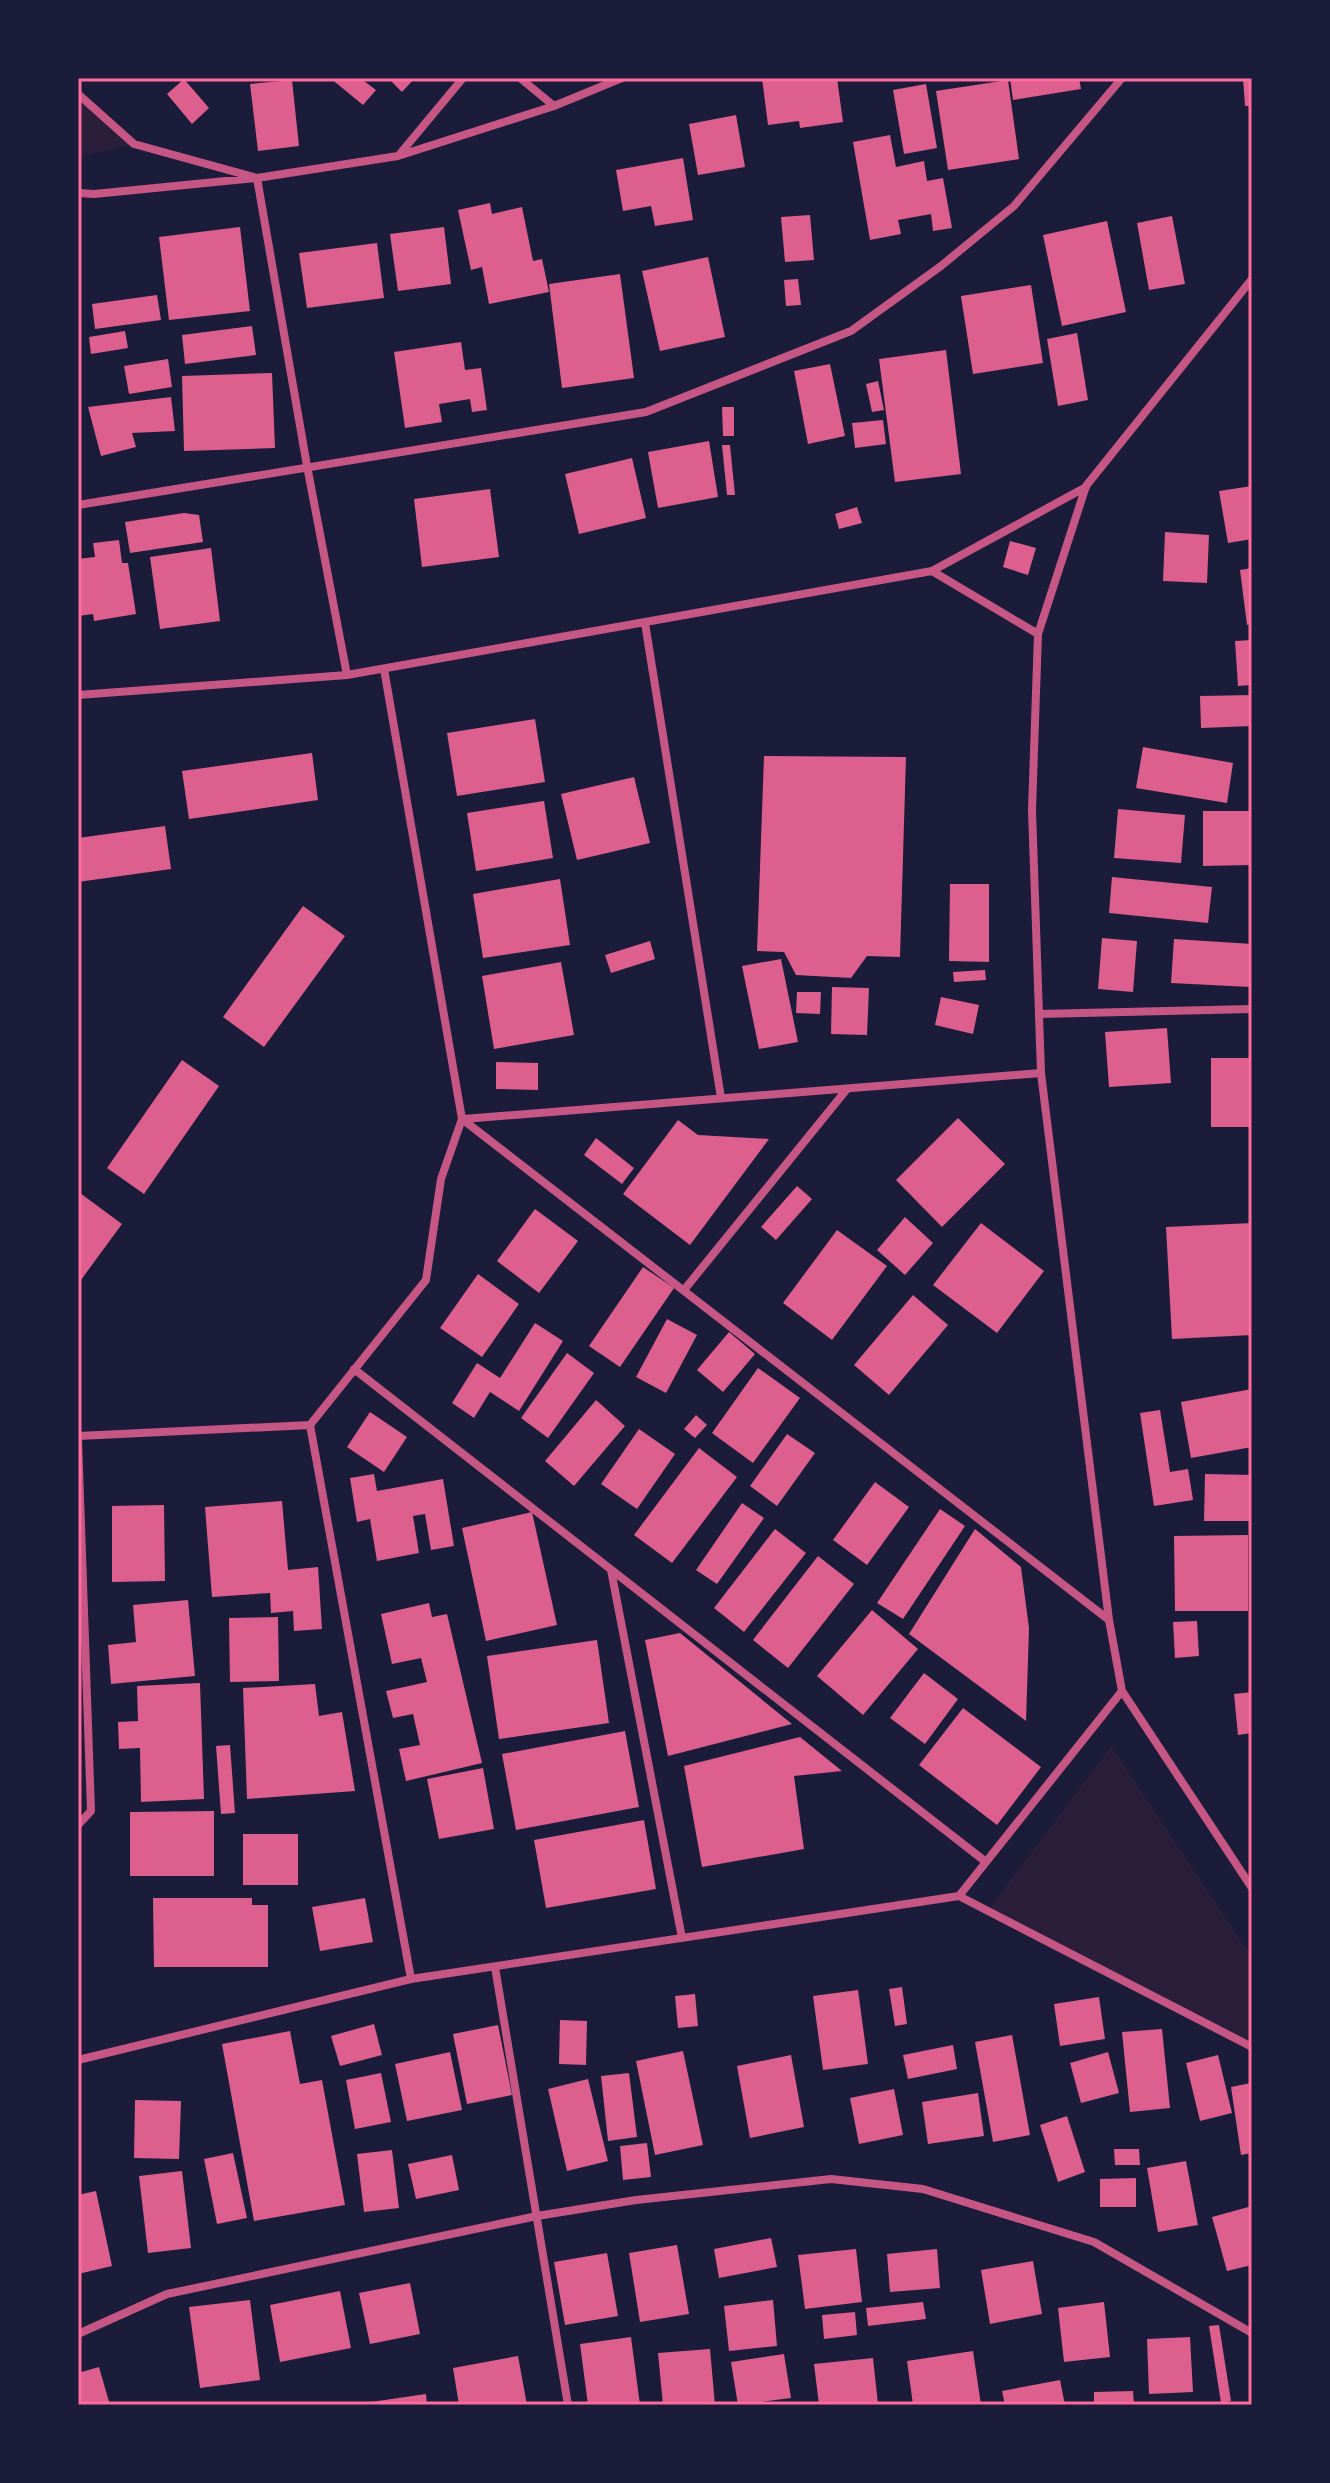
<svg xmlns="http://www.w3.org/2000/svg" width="1330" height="2483" font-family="'Sofia Sans Condensed',sans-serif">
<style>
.green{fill:#2a1e3b}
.building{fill:#dd5f8e}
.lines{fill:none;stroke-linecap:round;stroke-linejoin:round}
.minor{stroke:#c65784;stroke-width:8}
.neatline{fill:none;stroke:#ff6b9d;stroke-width:3}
</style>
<rect width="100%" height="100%" fill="#1b1b3a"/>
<path class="green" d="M78 94 136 144 78 157Z
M1111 1746 1252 1958V2047L987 1911Z"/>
<path class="building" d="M330 78H360L376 90 363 105Z
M388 78H415L402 92Z
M762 78H837L843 122 800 128 799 121 768 125Z
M1010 78H1079L1081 89 1013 100Z
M1243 78H1252V106H1245Z
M184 79 209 108 192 124 167 94Z
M292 80 299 146 258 151 250 84Z
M1008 80 1019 159 948 170 936 91Z
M926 84 937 148 904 154 893 90Z
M736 115 745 167 698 175 689 124Z
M890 135 896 167 924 161 927 181 943 178 952 228 933 231 931 214 898 220 901 234 870 240 853 142Z
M683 158 693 220 655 226 651 206 623 211 616 170Z
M490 203 492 214 522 207 533 261 542 259 549 292 489 304 482 267 471 270 458 210Z
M810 215 814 260 785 262 781 217Z
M1172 216 1185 284 1149 290 1137 223Z
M1107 221 1126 312 1062 326 1043 235Z
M240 227 250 311 169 320 159 237Z
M444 227 451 284 398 291 390 234Z
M377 243 384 298 307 308 299 253Z
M708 257 725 337 660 351 642 271Z
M620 274 634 378 562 388 549 284Z
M798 279 801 305 786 306 784 280Z
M1031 285 1043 363 973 374 961 296Z
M157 295 161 320 95 329 92 304Z
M252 326 256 355 185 364 182 335Z
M125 331 128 348 91 354 89 337Z
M1077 333 1088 400 1058 406 1047 339Z
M461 342 465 370 481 368 487 410 472 412 470 399 439 404 442 422 405 428 394 352Z
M946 350 961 474 895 482 879 359Z
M168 359 172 387 129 394 124 366Z
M830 364 845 436 808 444 794 371Z
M272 373 275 448 184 451 182 376Z
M878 381 884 410 872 412 866 384Z
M171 397 175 431 132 433 136 447 101 456 88 407Z
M722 407H734V436H723Z
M883 420 886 444 855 448 852 423Z
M709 441 718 497 658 508 648 452Z
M722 445H730L735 495H727Z
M632 458 646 518 579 534 565 474Z
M1252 486V539L1228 543 1219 491Z
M490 489 499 557 422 567 414 499Z
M857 507 862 523 839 529 835 514Z
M184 513 199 515 203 542 130 553 125 522Z
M1165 532 1209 535 1207 583 1163 581Z
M119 540 122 563H128L136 614 94 621 93 614 78 616V559L95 557 93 543Z
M1010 541 1036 548 1028 575 1003 567Z
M211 548 220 621 160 629 150 557Z
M1252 568V624L1247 625 1240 570Z
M1252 640V685L1238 686 1235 641Z
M1251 695 1252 726 1201 728 1200 696Z
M535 719 545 782 457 796 447 733Z
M1143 747 1233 763 1227 803 1136 788Z
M312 753 318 800 189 819 182 771Z
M764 756 906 757 900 957 867 956 851 978 796 975 784 952 757 951Z
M634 777 650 843 577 860 561 794Z
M544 801 553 858 476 871 467 813Z
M1118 809 1185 815 1181 863 1114 858Z
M1203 811H1252V865L1203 866Z
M165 826 171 869 78 882V838Z
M1112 877 1212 887 1208 923 1109 913Z
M560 879 570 945 483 958 473 894Z
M950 884H989V962L949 961Z
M303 906 345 936 264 1047 223 1017Z
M1102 938 1137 941 1133 992 1098 989Z
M1174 939 1252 944 1250 987 1171 983Z
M650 941 655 959 611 973 605 955Z
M781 959 798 1042 759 1049 742 966Z
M561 962 574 1035 494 1049 482 976Z
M985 970 986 980 954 982 953 972Z
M832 987 869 988 867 1035 831 1034Z
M797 992H821L820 1014 796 1013Z
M941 997 979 1005 973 1034 935 1025Z
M1167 1028 1171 1083 1109 1087 1105 1032Z
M1211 1058H1252V1127H1211Z
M182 1060 219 1086 144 1194 107 1168Z
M496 1062 538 1063V1090L496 1089Z
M958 1118 1005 1164 942 1227 896 1180Z
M678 1120 698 1135 769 1139 690 1245 623 1194Z
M596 1138 634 1168 622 1184 584 1155Z
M797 1186 812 1199 776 1240 761 1227Z
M80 1193 122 1224 78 1284V1195Z
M535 1209 578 1241 539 1293 497 1261Z
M905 1217 933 1243 905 1275 877 1250Z
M981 1223 1044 1271 997 1333 933 1285Z
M1252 1223V1335L1172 1339 1166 1227Z
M837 1230 887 1266 832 1340 783 1303Z
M643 1267 674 1288 620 1367 589 1346Z
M478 1274 519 1304 482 1357 440 1328Z
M913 1295 948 1325 889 1395 854 1365Z
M667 1319 697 1335 666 1393 636 1377Z
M535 1323 563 1341 519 1411 490 1392 474 1418 452 1403 477 1363 500 1378Z
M729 1332 755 1354 723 1392 697 1370Z
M567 1353 594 1373 548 1438 521 1418Z
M758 1368 800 1398 753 1463 712 1433Z
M1252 1389V1447L1191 1458 1181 1402Z
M596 1400 625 1426 574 1486 545 1461Z
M1160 1410 1170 1472 1188 1469 1193 1500 1154 1506 1140 1413Z
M370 1412 407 1437 384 1472 347 1447Z
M696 1415 707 1425 695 1438 684 1429Z
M639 1429 675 1454 637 1509 601 1484Z
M787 1434 815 1453 777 1506 750 1486Z
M699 1448 737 1477 672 1563 634 1535Z
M374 1474 377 1491 443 1479 454 1546 431 1550 425 1514 413 1516 419 1553 377 1561 370 1519 357 1522 350 1478Z
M1205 1474 1252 1475V1521H1204Z
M875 1482 909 1507 867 1565 833 1540Z
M282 1501 288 1570 318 1567 322 1629 294 1631 293 1611 271 1613 270 1593 212 1597 205 1507Z
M742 1503 764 1518 717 1584 696 1570Z
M164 1505 165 1581 112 1582V1506Z
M940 1509 965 1526 903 1619 877 1603Z
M532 1512 557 1625 486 1641 462 1528Z
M775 1529 806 1553 744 1632 714 1608Z
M975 1529 1021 1567 1029 1628 1026 1721 909 1634Z
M1248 1535V1611H1175L1174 1536Z
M818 1556 854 1584 788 1668 753 1640Z
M188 1600 195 1676 111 1684 108 1645 136 1642 133 1605Z
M429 1603 432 1617 447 1614 482 1763 406 1781 399 1749 420 1745 413 1714 393 1718 386 1691 427 1682 421 1658 392 1664 381 1614Z
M872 1610 918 1649 863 1715 817 1676Z
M278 1617 279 1681 230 1682 229 1618Z
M1197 1621 1199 1656 1175 1658 1173 1622Z
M680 1633 792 1724 668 1756 645 1640Z
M597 1640 609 1723 499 1739 487 1656Z
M924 1673 958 1699 925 1744 890 1718Z
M200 1683 204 1799 141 1802 140 1748 119 1749 118 1722 138 1721 137 1686Z
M315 1684 319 1716 342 1712 355 1791 247 1799 243 1688Z
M1252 1692V1733L1238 1735 1234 1694Z
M963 1708 1041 1767 997 1825 919 1765Z
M625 1731 639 1807 516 1830 502 1754Z
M800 1737 842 1771 794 1776 804 1849 702 1867 684 1766Z
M230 1745 235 1813 221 1814 216 1746Z
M483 1768 494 1829 439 1839 427 1779Z
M214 1811V1876H130V1812Z
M644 1820 656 1889 546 1908 534 1840Z
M243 1834H298V1885H243Z
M153 1898H252V1905H268V1967H154Z
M365 1898 373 1942 320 1951 312 1907Z
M902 1987 907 2024 895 2026 889 1989Z
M858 1990 868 2064 823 2070 813 1996Z
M695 1994 698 2026 678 2028 675 1996Z
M1099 1997 1105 2039 1060 2046 1054 2004Z
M560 2020 587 2021 586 2065 559 2064Z
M374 2024 382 2055 340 2066 331 2036Z
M498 2025 512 2095 467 2104 453 2034Z
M1162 2029 1170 2108 1130 2112 1122 2032Z
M290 2031 300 2084 322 2080 345 2205 254 2221 222 2044Z
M1012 2035 1030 2135 993 2142 975 2042Z
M953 2045 957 2069 908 2079 903 2055Z
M683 2051 703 2145 655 2155 636 2061Z
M450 2052 462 2110 407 2121 395 2064Z
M1108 2052 1119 2093 1081 2103 1070 2063Z
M791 2055 804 2127 750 2138 737 2066Z
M1218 2055 1232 2113 1200 2121 1186 2063Z
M381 2073 391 2122 355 2129 346 2080Z
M629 2073 637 2137 608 2141 601 2076Z
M588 2079 608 2161 567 2171 548 2089Z
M1251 2083 1252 2153 1241 2155 1231 2087Z
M894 2089 903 2135 859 2144 850 2098Z
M978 2093 984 2136 928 2144 922 2102Z
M135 2100 181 2101 179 2159 134 2158Z
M1067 2116 1085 2172 1058 2182 1040 2125Z
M647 2143 651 2177 623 2180 620 2146Z
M1114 2149H1139L1140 2165H1115Z
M392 2150 399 2208 364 2212 357 2154Z
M233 2153 247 2218 217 2224 204 2159Z
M452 2155 459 2190 416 2199 408 2164Z
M1186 2161 1198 2225 1158 2232 1147 2168Z
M182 2171 191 2248 148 2253 139 2176Z
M1136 2178V2207H1100V2179Z
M96 2191 112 2266 78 2274V2195Z
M1252 2206V2265L1227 2271 1212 2217Z
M771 2238 777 2267 719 2278 714 2249Z
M677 2245 689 2314 640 2322 629 2253Z
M856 2249 862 2302 805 2309 798 2255Z
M937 2249 940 2288 890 2292 887 2254Z
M607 2253 618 2316 565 2325 554 2262Z
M1033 2261 1042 2314 990 2324 981 2270Z
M410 2283 420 2334 370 2344 359 2293Z
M340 2291 351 2348 280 2362 270 2305Z
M250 2300 260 2380 200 2388 189 2307Z
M773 2300 777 2346 729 2351 724 2306Z
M923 2302 926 2319 868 2326 866 2308Z
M1104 2302 1110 2357 1064 2362 1058 2308Z
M855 2312 857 2335 824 2339 822 2315Z
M1219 2325 1231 2401 1221 2403 1209 2326Z
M631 2337 640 2405H588L580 2344Z
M1190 2337 1193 2392 1149 2394 1147 2339Z
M710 2349 715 2405H663L658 2353Z
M973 2351 981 2405H913L907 2361Z
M784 2354 791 2398 738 2405 731 2362Z
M518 2356 527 2405H459L453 2368Z
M873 2358 878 2404 819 2405 814 2364Z
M99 2367 110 2405H78V2373Z
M1060 2380 1065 2405H1005L1002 2391Z
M1133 2391 1134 2405H1094V2392Z
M426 2394 427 2405H364V2403Z"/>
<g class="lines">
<path class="minor" d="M520 78 554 106
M78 94 134 144 257 178 307 466 347 675
M399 155 463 78
M78 193 94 194 257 178 398 156 554 106 622 78
M1252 279 1086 486 1038 634 1032 810 1041 1073 1109 1620 1122 1691 1252 1888
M78 505 646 412 851 331 941 266 1014 206 1122 78
M932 571 1038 634
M645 623 721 1098
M384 669 462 1119 441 1179 426 1280 310 1425 411 1979
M78 695 347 675 932 571 1086 487
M1039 1014 1252 1009
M462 1119 1109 1620
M463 1119 1041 1073
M684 1290 847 1089
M354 1369 986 1862
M78 1436 310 1425
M78 1440 91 1811 78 1825
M611 1570 682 1938
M959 1896 1252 2047
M495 1967 568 2405
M78 2060 411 1979 959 1896 1122 1691
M78 2334 167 2294 537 2216 636 2200 831 2179 923 2189 1094 2242 1252 2333"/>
</g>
<rect width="1330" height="2483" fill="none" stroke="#1b1b3a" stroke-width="160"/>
<rect x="80" y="80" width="1170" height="2323" class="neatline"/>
</svg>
